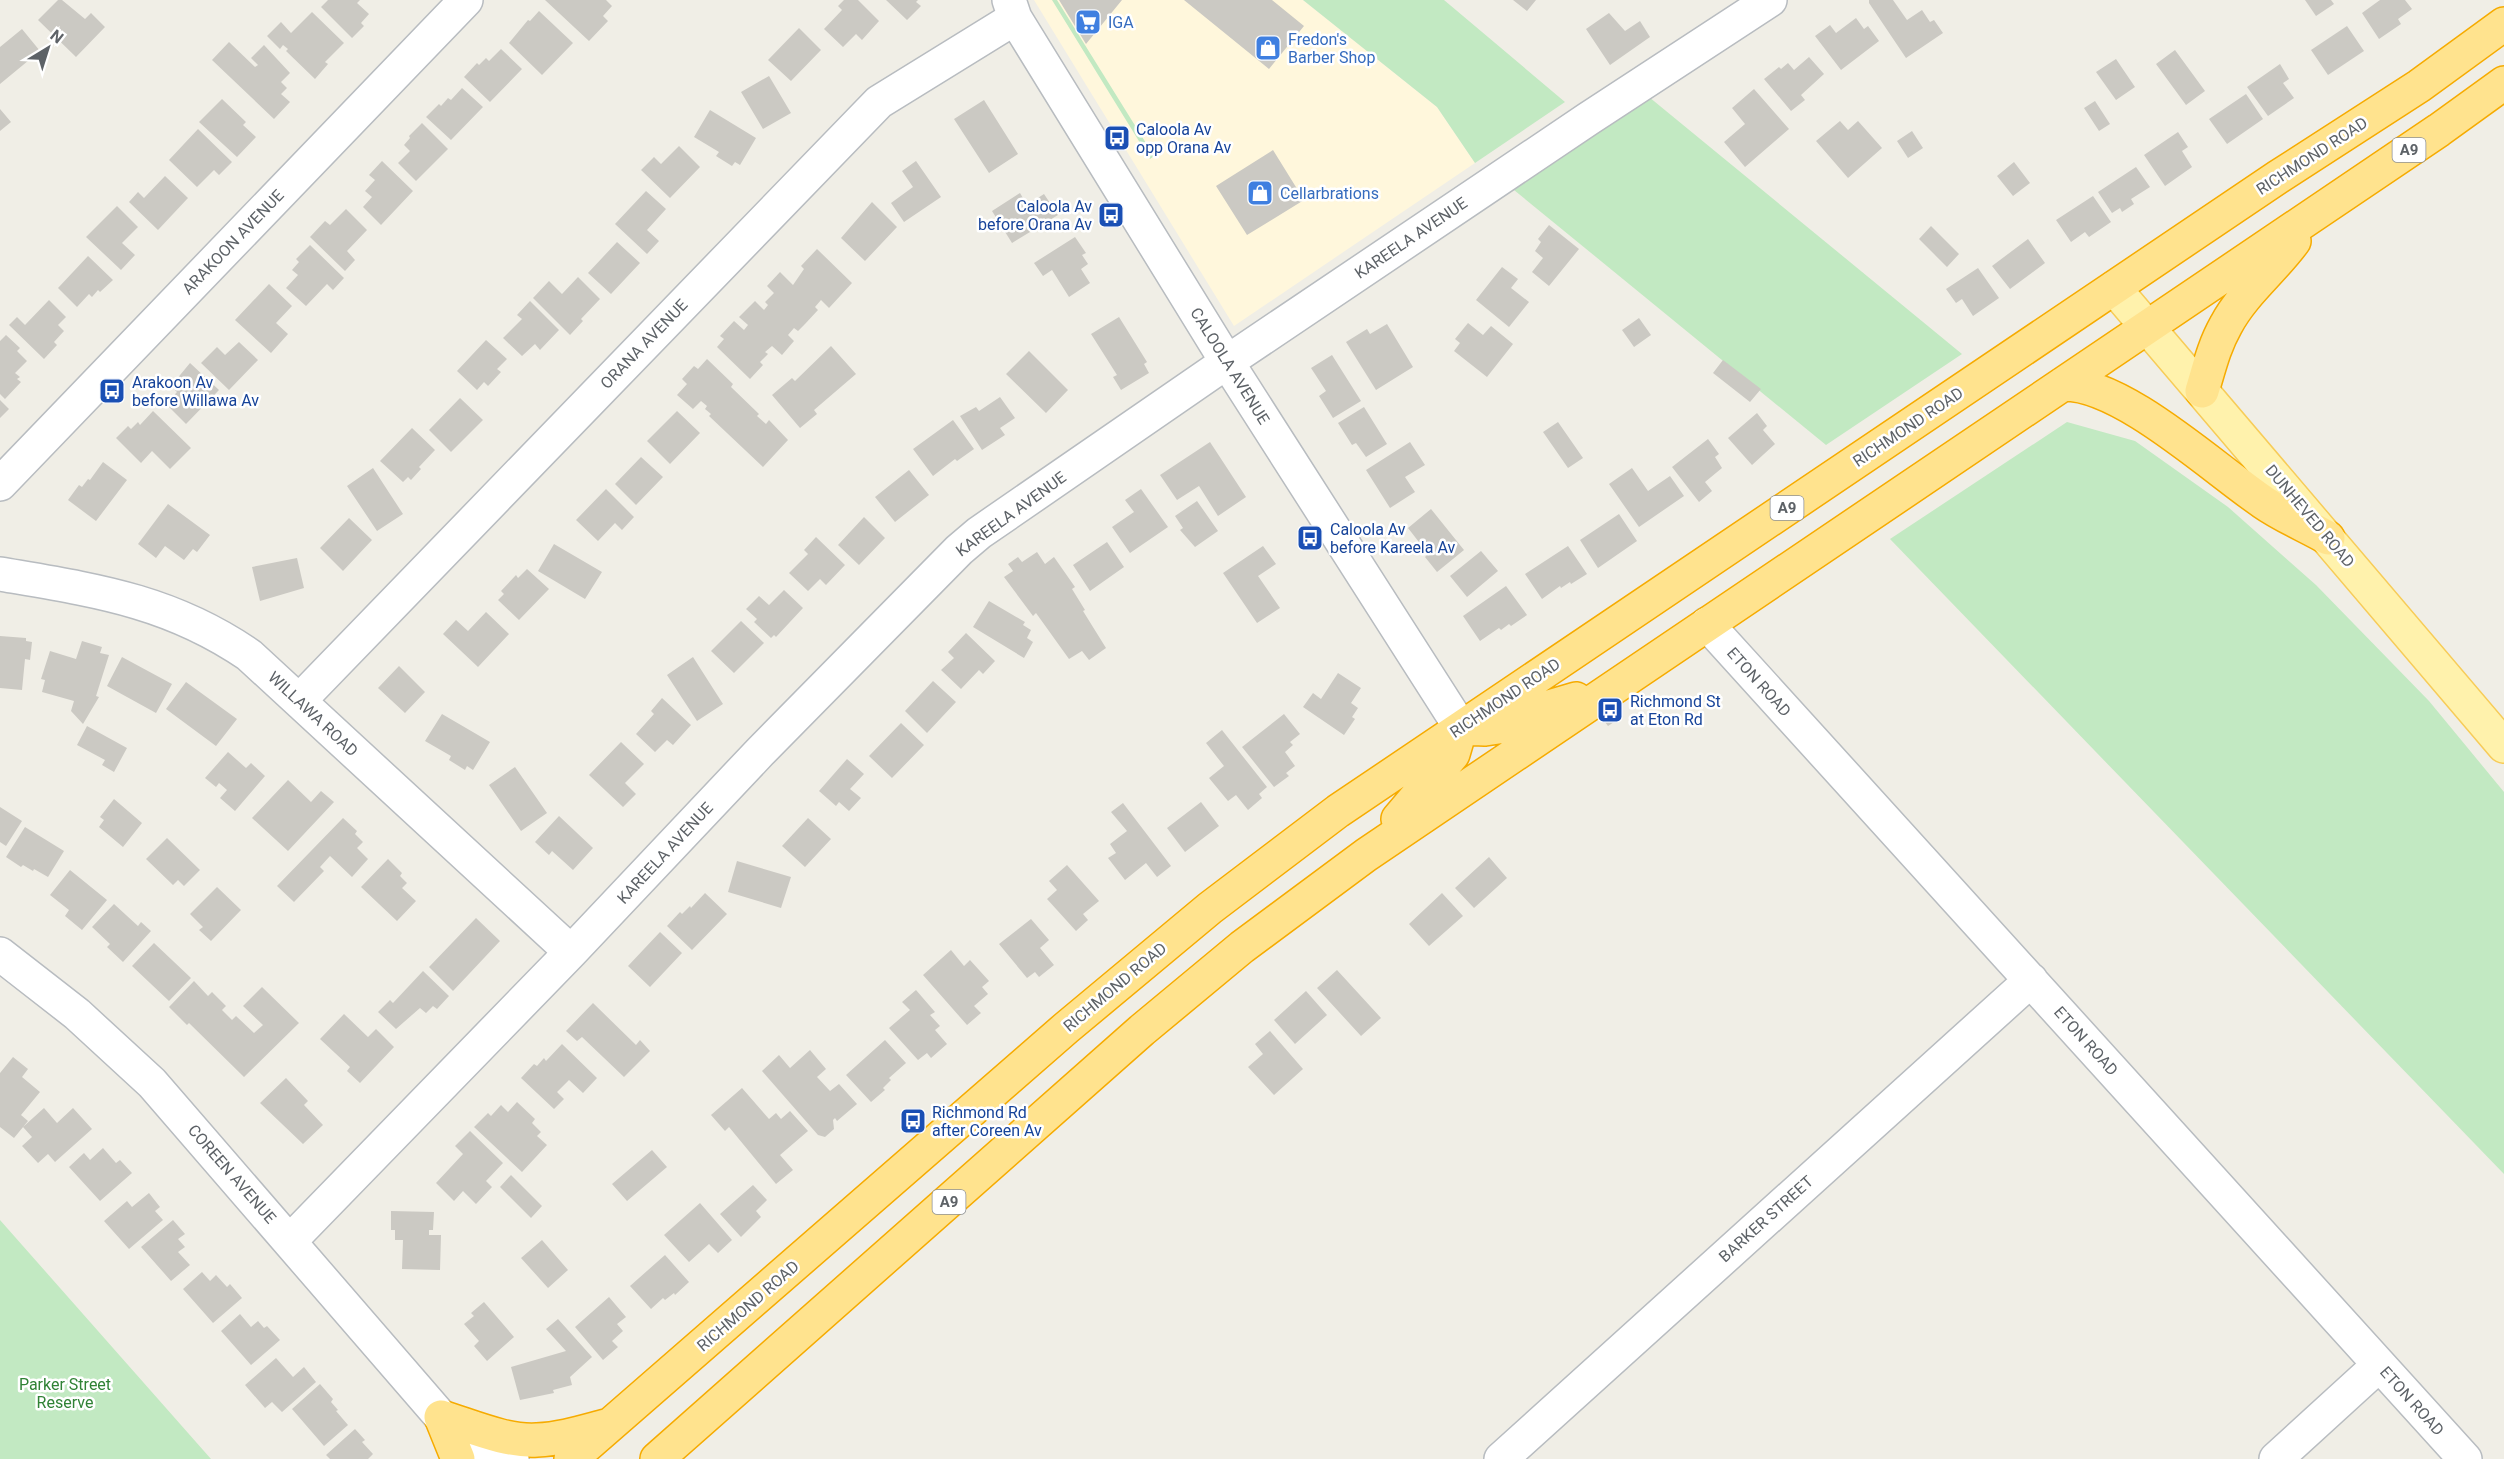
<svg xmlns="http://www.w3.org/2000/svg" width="2504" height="1459" font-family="Roboto,sans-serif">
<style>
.commercial{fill:#fff7dc}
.green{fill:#c2e9c2}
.building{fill:#cbc9c3}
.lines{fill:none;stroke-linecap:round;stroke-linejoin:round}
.minor-casing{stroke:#b8bcc0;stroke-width:36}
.major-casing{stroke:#f7cc58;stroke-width:36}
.highway-casing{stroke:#f6ab00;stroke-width:36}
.minor{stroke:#fff;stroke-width:33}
.major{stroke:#fff2ac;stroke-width:33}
.highway{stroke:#ffe38e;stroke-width:33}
.labels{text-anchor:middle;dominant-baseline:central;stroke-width:5;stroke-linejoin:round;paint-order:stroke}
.shield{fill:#fff;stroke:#8e9195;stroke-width:1.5}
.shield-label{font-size:15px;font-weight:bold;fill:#5d6267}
.shop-label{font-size:16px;fill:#366cbe;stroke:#fff;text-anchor:start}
.transit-label{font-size:16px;fill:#164399;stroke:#fff;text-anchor:start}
.street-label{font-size:16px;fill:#5d6267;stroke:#fff}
.park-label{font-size:16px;fill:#308235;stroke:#fff}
</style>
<rect width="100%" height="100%" fill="#f0eee6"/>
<path class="commercial" d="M1034 0H1303L1437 107 1475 163 1234 326Z"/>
<path class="green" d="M1052 0H1057L1154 156 1150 159Z
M1303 0H1444L1565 102 1475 163 1437 107Z
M1649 97 1962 354 1826 445 1514 190Z
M2067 422 2135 441 2228 507 2316 585 2429 701 2504 792V1174L1890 539Z
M0 1220 211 1459H0Z"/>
<path class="building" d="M58 0H62L85 19 91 13 105 27 76 57 38 20Z
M328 0H360L357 3 369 14 361 23 364 26 352 38 321 7Z
M545 0H606L612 6 603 16 608 21 589 41Z
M844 0H858L879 21 862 40 856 34 843 47 824 29 842 10 838 6Z
M886 0H918L916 2 921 6 907 20Z
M1059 0H1122L1086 44Z
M1184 0H1272L1304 26 1269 69Z
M1513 0H1536L1527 11Z
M1869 0H1893L1907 20 1922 10 1930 22 1934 20 1943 33 1906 58 1869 3Z
M2305 0H2331L2334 4 2316 16Z
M2380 0H2405L2412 9 2398 19 2401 24 2379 39 2362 13Z
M539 11 573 43 542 75 509 43 528 20 530 21Z
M312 12 344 43 325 62 328 64 315 79 286 51 288 49 283 45 280 49 267 36 281 22 291 33Z
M1609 13 1625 31 1640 21 1650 37 1610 65 1586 29Z
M1856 18 1864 29 1868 26 1879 41 1841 70 1815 36 1830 25 1836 33Z
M2347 26 2364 51 2328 75 2311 50Z
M799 28 821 50 791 81 768 60Z
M22 29 40 51 0 84V47Z
M229 42 255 67 258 65 251 58 264 45 290 73 281 82 287 88 281 94 290 102 274 119 212 60Z
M501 49 522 69 490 102 464 77 477 63 479 65 486 58 489 61Z
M2175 50 2205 91 2186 105 2156 64Z
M1809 57 1824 74 1801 95 1805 100 1791 111 1764 79 1779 67 1781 69 1788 63 1794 70Z
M2116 59 2135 87 2116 100 2096 72Z
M2280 64 2289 79 2283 83 2294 98 2268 116 2247 87Z
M769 76 791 113 763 129 741 92Z
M462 88 483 107 451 140 426 117 439 104 441 106 448 98 451 100Z
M1754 89 1789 129 1745 167 1724 142 1745 124 1732 108Z
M2246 94 2263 119 2227 144 2209 119Z
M222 99 246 122 243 125 256 137 237 157 199 122Z
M984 100 1018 154 989 173 954 119Z
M2095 101 2110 124 2099 131 2084 108Z
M0 109 11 122 0 131Z
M710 110 756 138 740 165 735 162 732 166 716 156 719 152 694 137Z
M1840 121 1848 130 1858 121 1882 148 1848 178 1816 141Z
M422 123 448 149 416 181 398 163 410 151 404 145 410 138 409 136Z
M198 129 232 162 219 175 214 170 197 187 169 160Z
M1912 131 1923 148 1908 158 1897 141Z
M2178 132 2188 147 2182 151 2192 167 2165 186 2144 155Z
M679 146 700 167 670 198 641 170 654 157 661 164Z
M1273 150 1304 200 1247 235 1216 186Z
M382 161 413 191 381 225 363 207 372 197 365 191 375 180 369 175Z
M916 161 941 197 904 222 891 203 913 187 902 171Z
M2014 162 2030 183 2013 196 1997 176Z
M2136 167 2150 187 2131 199 2134 204 2122 212 2120 208 2112 213 2098 192Z
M165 176 188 198 158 230 129 202 138 192 144 198Z
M646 191 666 209 647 230 659 241 647 254 615 224Z
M1020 193 1027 205 1044 194 1058 215 1012 243 992 211Z
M2093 196 2111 222 2089 237 2085 232 2071 242 2056 220Z
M872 202 897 227 865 261 841 238Z
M117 206 138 227 122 243 135 255 121 270 86 237Z
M346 209 367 230 347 251 355 260 345 271 310 237 325 221 330 225Z
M1549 225 1579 249 1549 286 1532 272 1543 258 1535 251 1541 242 1538 239Z
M1931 226 1959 254 1947 267 1919 239Z
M1075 237 1086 253 1082 255 1088 264 1081 269 1090 283 1069 297 1052 270 1043 276 1034 263Z
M2028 239 2045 263 2010 289 1992 266Z
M617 242 640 263 611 294 588 273Z
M310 245 344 278 333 290 327 284 306 306 286 288 298 275 292 270 299 262 296 259Z
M817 249 852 283 829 308 821 300 815 307 818 310 805 324 798 331 794 328 788 335 794 341 782 355 772 346 765 352 768 354 760 362 763 365 750 379 717 347 724 339 720 336 734 321 744 330 748 325 739 317 755 301 764 310 768 305 765 302 774 293 767 286 780 272 793 285 804 269 801 266Z
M88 256 113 280 100 292 98 290 92 297 89 294 77 307 58 288Z
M1502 267 1518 279 1511 288 1529 302 1509 327 1476 300Z
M1978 268 1999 298 1973 316 1962 299 1956 303 1946 289Z
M578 277 600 299 581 319 583 321 570 335 533 298 549 281 562 294Z
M269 284 292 306 276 323 288 334 271 353 235 320Z
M49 300 66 317 58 325 64 331 54 342 57 345 44 359 9 325 17 317 25 325Z
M530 301 559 330 540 350 535 344 522 356 503 338 522 319 517 315Z
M1119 317 1147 362 1144 364 1149 373 1121 390 1113 377 1117 375 1091 334Z
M1639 318 1651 335 1634 347 1622 330Z
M1468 323 1483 335 1491 326 1513 344 1487 377 1454 351 1460 343 1455 339Z
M1387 324 1413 367 1376 390 1346 342 1367 329 1370 334Z
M6 335 20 348 17 351 27 361 15 373 20 377 17 379 21 382 5 399 0 394V341Z
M486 340 507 359 497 369 501 372 488 386 484 382 477 390 457 371Z
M239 342 258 360 229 390 201 363 217 347 225 355Z
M831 346 856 374 814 410 817 414 800 428 772 395 792 378 795 381Z
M1029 351 1068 390 1046 413 1006 374Z
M1332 355 1361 401 1333 418 1319 396 1326 391 1311 368Z
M707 359 733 384 731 387 759 414 757 416 766 424 769 420 788 440 763 467 709 416 711 414 705 409 707 406 701 401 693 409 677 395 687 384 682 379 694 366 698 369Z
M1723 360 1761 389 1750 402 1713 373Z
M190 363 219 390 186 424 166 404 177 392 171 386Z
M1000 397 1015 418 1000 428 1005 435 982 450 960 416 976 407 979 411Z
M460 398 483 420 451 452 429 430Z
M0 400 9 409 0 418Z
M1364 407 1387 444 1366 457 1356 443 1352 445 1338 423Z
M153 411 191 448 170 469 152 451 141 463 116 438 128 426 131 429 138 422 140 425Z
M677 411 700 433 670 464 647 441Z
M1757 413 1767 426 1763 430 1775 444 1752 465 1728 438Z
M953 420 974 449 957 461 955 459 933 476 913 449Z
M1558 422 1583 458 1568 468 1543 432Z
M412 428 435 450 419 467 421 469 411 480 408 477 403 482 380 461Z
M1708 439 1719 454 1715 457 1722 468 1705 482 1712 491 1699 502 1672 467Z
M1210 442 1246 497 1218 516 1199 486 1177 500 1160 475Z
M1410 442 1425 465 1405 477 1415 492 1390 508 1366 470Z
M641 457 663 477 636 505 615 484Z
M103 462 127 480 96 521 68 500 79 485 82 487 88 479 90 480Z
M373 468 403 514 377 531 347 486Z
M1632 468 1648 491 1670 476 1684 496 1639 527 1609 484Z
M909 470 929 495 895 522 875 497Z
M606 489 634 517 622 530 615 523 598 541 576 520Z
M1141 489 1168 527 1130 553 1112 527 1134 512 1125 500Z
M1197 501 1218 531 1195 547 1180 530 1183 528 1175 516Z
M168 504 210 535 197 552 193 549 184 560 165 546 156 558 138 544Z
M1431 509 1464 550 1437 572 1425 557 1427 555 1421 547 1422 546 1408 528Z
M1619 514 1637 541 1598 568 1580 540Z
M864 517 885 538 859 565 838 545Z
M349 518 372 540 343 571 320 548Z
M816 537 845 565 826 585 820 579 808 591 789 573 808 554 804 550Z
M1107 542 1124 567 1090 591 1073 565Z
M554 544 602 572 585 599 538 571Z
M1263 546 1276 564 1258 576 1280 608 1257 623 1223 573Z
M1568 546 1587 574 1571 584 1570 582 1561 588 1560 586 1542 599 1525 574Z
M1481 551 1498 571 1467 597 1450 576Z
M1037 552 1045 564 1054 557 1075 587 1072 589 1085 610 1083 611 1106 648 1089 660 1082 651 1069 659 1036 613 1033 616 1004 577 1013 571 1008 564 1018 557 1022 562Z
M297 558 304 588 260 601 252 567Z
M527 569 549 589 519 620 498 600 504 594 501 591 516 575 518 578Z
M1506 586 1527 615 1511 626 1509 624 1501 630 1499 628 1480 641 1463 616Z
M784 590 803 608 776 637 774 635 771 638 754 622 757 619 746 609 759 596 769 605Z
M989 601 1025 622 1023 625 1031 630 1027 638 1033 642 1024 658 973 627Z
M486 612 509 634 478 667 443 634 456 620 468 631Z
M741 621 764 643 734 673 711 651Z
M966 633 995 661 983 674 979 670 961 689 941 670 954 658 948 652Z
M0 636 26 638V641L32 642 30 660 25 659 22 690 0 688Z
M82 641 102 647 100 653 109 655 96 696 99 697 83 724 71 711 74 701 42 692 45 680 41 679 50 651 76 659Z
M122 657 172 684 156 713 107 686Z
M693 657 723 704 697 721 667 675Z
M399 666 425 692 405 713 378 688Z
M1338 673 1361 688 1351 703 1358 708 1352 717 1355 719 1344 735 1303 707 1313 693 1321 699Z
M933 681 956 702 927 733 905 711Z
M186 682 237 719 216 746 166 709Z
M662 698 691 725 673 745 667 740 655 752 636 734 654 714 651 711Z
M1614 709 1620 718 1608 726 1602 718Z
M442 714 490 742 473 770 467 766 465 770 449 760 451 756 425 741Z
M1284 714 1300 734 1290 742 1293 745 1285 752 1295 766 1286 773 1289 776 1274 787 1242 747Z
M901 723 924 745 892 778 869 756Z
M87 726 127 748 114 772 102 765 105 760 77 745Z
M1222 730 1267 787 1259 794 1262 798 1248 810 1236 795 1228 801 1209 778 1224 766 1206 743Z
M621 742 644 764 625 783 636 794 623 807 589 775Z
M228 752 246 768 251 763 265 776 235 811 220 798 227 790 219 783 216 787 205 778Z
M847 759 864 774 850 789 861 798 849 811 839 802 836 806 819 791Z
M515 767 547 813 521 831 489 785Z
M288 780 311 802 321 791 334 802 288 851 252 818Z
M114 799 142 823 123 847 99 827 104 820 100 817Z
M1201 802 1219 826 1185 852 1167 828Z
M1123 803 1171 866 1157 877 1146 863 1125 880 1108 858 1116 853 1110 844 1127 831 1111 812Z
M0 807 22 821 6 846 0 842Z
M559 816 593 848 573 870 552 851 549 855 535 842Z
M343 818 357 831 355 834 363 842 357 848 368 859 352 877 330 856 320 867 324 871 294 902 277 886Z
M808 818 831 839 805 867 782 846Z
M25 827 64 851 48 877 34 869 33 871 23 865 21 867 6 857Z
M167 838 200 870 184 886 178 880 173 885 146 859Z
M1489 857 1507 878 1474 908 1455 888Z
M388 859 402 873 400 876 407 883 402 888 416 901 397 921 361 887Z
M737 861 791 877 781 908 728 892Z
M1067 865 1099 901 1083 914 1088 920 1076 931 1047 899 1057 890 1049 881Z
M70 870 107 900 82 930 65 916 69 910 50 895Z
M217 887 241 910 211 941 199 930 203 927 190 914Z
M705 893 727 914 692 950 667 926 680 912 682 914 690 906 691 908Z
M1442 893 1463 916 1429 946 1409 924Z
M114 904 138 926 141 922 151 931 123 962 107 947 110 944 92 927Z
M476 918 500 941 453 991 429 967Z
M1031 919 1049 940 1040 948 1054 965 1039 977 1035 972 1027 978 999 944Z
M660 932 682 953 650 987 628 966Z
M154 943 191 978 169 1001 132 966Z
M951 950 964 966 970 960 989 981 982 987 988 994 974 1006 981 1013 967 1025 923 975Z
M1337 970 1381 1018 1361 1036 1317 988Z
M423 971 449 996 437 1009 433 1006 426 1013 420 1008 396 1029 378 1012 390 1000 393 1003Z
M194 981 208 996 212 992 226 1006 222 1010 232 1020 236 1016 254 1033 263 1025 243 1006 262 987 299 1023 244 1077 189 1023 187 1025 169 1007Z
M916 990 935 1012 930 1015 940 1026 935 1030 947 1044 931 1058 927 1053 918 1060 889 1028 910 1010 902 1002Z
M1306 991 1327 1015 1295 1044 1274 1020Z
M593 1003 636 1045 640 1040 650 1051 624 1077 582 1037 577 1041 566 1031Z
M344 1014 368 1037 376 1029 394 1047 360 1083 347 1071 350 1067 320 1039Z
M1270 1031 1303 1069 1274 1095 1248 1067 1263 1054 1255 1044Z
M885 1040 906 1063 889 1078 891 1080 883 1088 885 1090 871 1102 846 1075Z
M562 1044 597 1078 583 1093 569 1080 557 1092 564 1099 554 1109 521 1078 534 1064 537 1066 544 1058 546 1061Z
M810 1050 826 1069 817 1077 830 1091 839 1084 857 1104 837 1121 835 1118 833 1120 834 1129 825 1137 818 1135 762 1071 779 1055 790 1068Z
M13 1057 28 1069 22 1077 40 1092 21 1115 28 1121 14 1138 0 1127V1073Z
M286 1078 308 1101 304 1105 323 1125 303 1144 260 1103Z
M742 1088 769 1119 776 1113 781 1119 790 1111 808 1131 780 1155 793 1170 776 1184 729 1127 725 1131 711 1115Z
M517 1102 535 1119 532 1123 541 1132 537 1136 547 1145 522 1172 474 1127 488 1113 491 1116 501 1105 508 1112Z
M44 1108 57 1123 73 1108 92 1129 55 1162 48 1154 38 1163 22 1146 32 1137 23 1127Z
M470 1131 503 1163 486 1181 492 1187 476 1204 463 1191 454 1201 436 1183 463 1154 455 1146Z
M103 1148 116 1163 120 1160 132 1173 100 1201 69 1167 84 1153 90 1160Z
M652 1150 667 1167 627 1201 612 1184Z
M511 1175 542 1206 531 1218 500 1187Z
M753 1185 767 1200 756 1211 761 1217 741 1237 720 1214Z
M149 1193 160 1207 155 1211 163 1220 129 1249 104 1221 127 1201 132 1207Z
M700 1203 732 1240 718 1253 709 1244 689 1262 664 1235Z
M391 1211 434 1212 433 1230H429V1235H441L440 1270 402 1269 403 1240H395V1230H391Z
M173 1220 185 1234 178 1239 185 1247 178 1252 190 1265 171 1281 141 1247Z
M542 1240 568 1270 548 1288 521 1258Z
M665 1255 689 1282 675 1295 674 1293 665 1300 663 1298 651 1309 630 1286Z
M202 1272 210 1281 216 1275 227 1287 230 1284 242 1298 213 1323 183 1289Z
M609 1297 626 1317 617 1324 623 1331 612 1341 618 1347 603 1360 575 1327Z
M484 1302 514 1337 487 1361 474 1346 479 1341 464 1324 474 1316 471 1313Z
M240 1314 251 1327 258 1321 264 1328 267 1326 280 1340 251 1365 221 1331Z
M558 1319 592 1357 570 1377 572 1385 553 1390 554 1393 520 1400 511 1367 566 1351 546 1329Z
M276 1358 293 1377 304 1367 316 1382 282 1412 272 1402 265 1408 245 1385Z
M320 1384 333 1399 331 1402 338 1410 336 1411 348 1425 324 1446 292 1409Z
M355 1429 365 1440 362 1442 373 1454 368 1459H330L326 1455Z"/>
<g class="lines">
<g class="minor-casing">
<path id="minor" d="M1009 0 1015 18 1227 362 1461 728
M0 484 466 0
M0 574C93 590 169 600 249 655L571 952
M1707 624 2465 1459
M299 701 879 102 1015 18
M0 954 77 1014 152 1083 441 1417 482 1459
M290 1241 571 952 760 752 959 550 979 533 1227 362 1588 119 1770 0
M466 1432 512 1459
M1501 1459 2031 980
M2276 1459 2379 1365"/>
</g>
<g class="major-casing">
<path id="major" d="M2114 288 2504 746"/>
</g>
<g class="highway-casing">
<path id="highway" d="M2063 384C2122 383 2213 468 2263 502 2283 516 2307 526 2328 538
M2202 391C2209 368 2214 346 2226 325 2243 293 2273 270 2294 241
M1461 728 1485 729 1505 726 1549 707 1576 699
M1398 819 1453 754 1460 730
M441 1417C471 1426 506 1442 537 1440 561 1439 583 1432 606 1426
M441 1417 458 1459
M571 1459 1066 1028 1210 908 1338 811 2278 177 2419 86 2504 24
M657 1459 1142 1030 1242 947 1366 855 2439 130 2504 83"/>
</g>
<use href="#minor" class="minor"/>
<use href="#major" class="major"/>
<use href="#highway" class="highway"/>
</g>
<defs>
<g id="supermarket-square" transform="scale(1.35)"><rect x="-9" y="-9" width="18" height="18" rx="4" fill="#3f7fe0" stroke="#fff"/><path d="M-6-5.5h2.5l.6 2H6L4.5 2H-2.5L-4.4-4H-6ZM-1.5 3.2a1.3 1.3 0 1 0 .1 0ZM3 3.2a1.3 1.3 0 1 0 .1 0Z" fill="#fff"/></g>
<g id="shop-square" transform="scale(1.35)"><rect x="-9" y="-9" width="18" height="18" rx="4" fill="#3f7fe0" stroke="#fff"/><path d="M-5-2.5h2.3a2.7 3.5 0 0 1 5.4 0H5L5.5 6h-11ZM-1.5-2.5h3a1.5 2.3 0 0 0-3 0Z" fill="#fff"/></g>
<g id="bus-square" transform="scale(1.35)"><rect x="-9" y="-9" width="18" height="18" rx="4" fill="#1a4fb4" stroke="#fff"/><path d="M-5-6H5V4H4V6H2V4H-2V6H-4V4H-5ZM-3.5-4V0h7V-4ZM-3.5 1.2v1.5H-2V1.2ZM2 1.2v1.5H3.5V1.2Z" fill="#fff"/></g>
</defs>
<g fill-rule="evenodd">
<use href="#supermarket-square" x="1088" y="22"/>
<use href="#shop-square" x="1268" y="48"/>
<use href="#bus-square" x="1117" y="138"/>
<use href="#shop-square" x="1260" y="193"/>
<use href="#bus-square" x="1111" y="215"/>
<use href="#bus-square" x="112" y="391"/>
<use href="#bus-square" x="1310" y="538"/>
<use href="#bus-square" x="1610" y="710"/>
<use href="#bus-square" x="913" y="1121"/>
</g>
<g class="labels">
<g class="shield">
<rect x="2392.5" y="138" width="33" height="24" rx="4.5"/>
<rect x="1770.5" y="496" width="33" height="24" rx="4.5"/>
<rect x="932.5" y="1190" width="33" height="24" rx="4.5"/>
</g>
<g class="shield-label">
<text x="2409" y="150">A9</text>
<text x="1787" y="508">A9</text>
<text x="949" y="1202">A9</text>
</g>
<g class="shop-label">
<text x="1108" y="22">IGA</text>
<text x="1288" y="39">Fredon's<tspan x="1288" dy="18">Barber Shop</tspan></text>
<text x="1280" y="193">Cellarbrations</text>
</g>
<g class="transit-label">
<text x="1136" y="129">Caloola Av<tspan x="1136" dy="18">opp Orana Av</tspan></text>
<text x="1092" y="206" text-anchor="end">Caloola Av<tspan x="1092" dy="18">before Orana Av</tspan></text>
<text x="132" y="382">Arakoon Av<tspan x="132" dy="18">before Willawa Av</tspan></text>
<text x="1330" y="529">Caloola Av<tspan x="1330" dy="18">before Kareela Av</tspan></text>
<text x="1630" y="701">Richmond St<tspan x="1630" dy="18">at Eton Rd</tspan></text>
<text x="932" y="1112">Richmond Rd<tspan x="932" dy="18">after Coreen Av</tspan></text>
</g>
<g class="street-label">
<text transform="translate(2312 156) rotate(-33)">RICHMOND ROAD</text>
<text transform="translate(1411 238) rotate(-34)">KAREELA AVENUE</text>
<text transform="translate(233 242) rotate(-46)">ARAKOON AVENUE</text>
<text transform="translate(644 344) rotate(-46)">ORANA AVENUE</text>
<text transform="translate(1230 366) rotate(58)">CALOOLA AVENUE</text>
<text transform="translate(1908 427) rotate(-34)">RICHMOND ROAD</text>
<text transform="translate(1011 514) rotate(-36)">KAREELA AVENUE</text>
<text transform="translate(2310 516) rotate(50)">DUNHEVED ROAD</text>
<text transform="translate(1759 682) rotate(48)">ETON ROAD</text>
<text transform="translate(1505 698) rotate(-34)">RICHMOND ROAD</text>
<text transform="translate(313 714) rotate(43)">WILLAWA ROAD</text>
<text transform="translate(665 853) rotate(-47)">KAREELA AVENUE</text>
<text transform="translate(1115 987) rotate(-40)">RICHMOND ROAD</text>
<text transform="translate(2086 1041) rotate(48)">ETON ROAD</text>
<text transform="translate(232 1174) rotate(49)">COREEN AVENUE</text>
<text transform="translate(1766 1219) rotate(-42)">BARKER STREET</text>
<text transform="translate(748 1306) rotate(-41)">RICHMOND ROAD</text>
<text transform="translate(2412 1401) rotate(48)">ETON ROAD</text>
</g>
<g class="park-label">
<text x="65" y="1384">Parker Street<tspan x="65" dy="18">Reserve</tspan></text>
</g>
</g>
<g transform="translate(48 48) rotate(38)" stroke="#ffffff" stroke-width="4.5" paint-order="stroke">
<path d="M0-4.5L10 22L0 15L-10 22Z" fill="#5d6267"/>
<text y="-9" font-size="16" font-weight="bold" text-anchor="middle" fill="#5d6267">N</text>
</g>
</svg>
